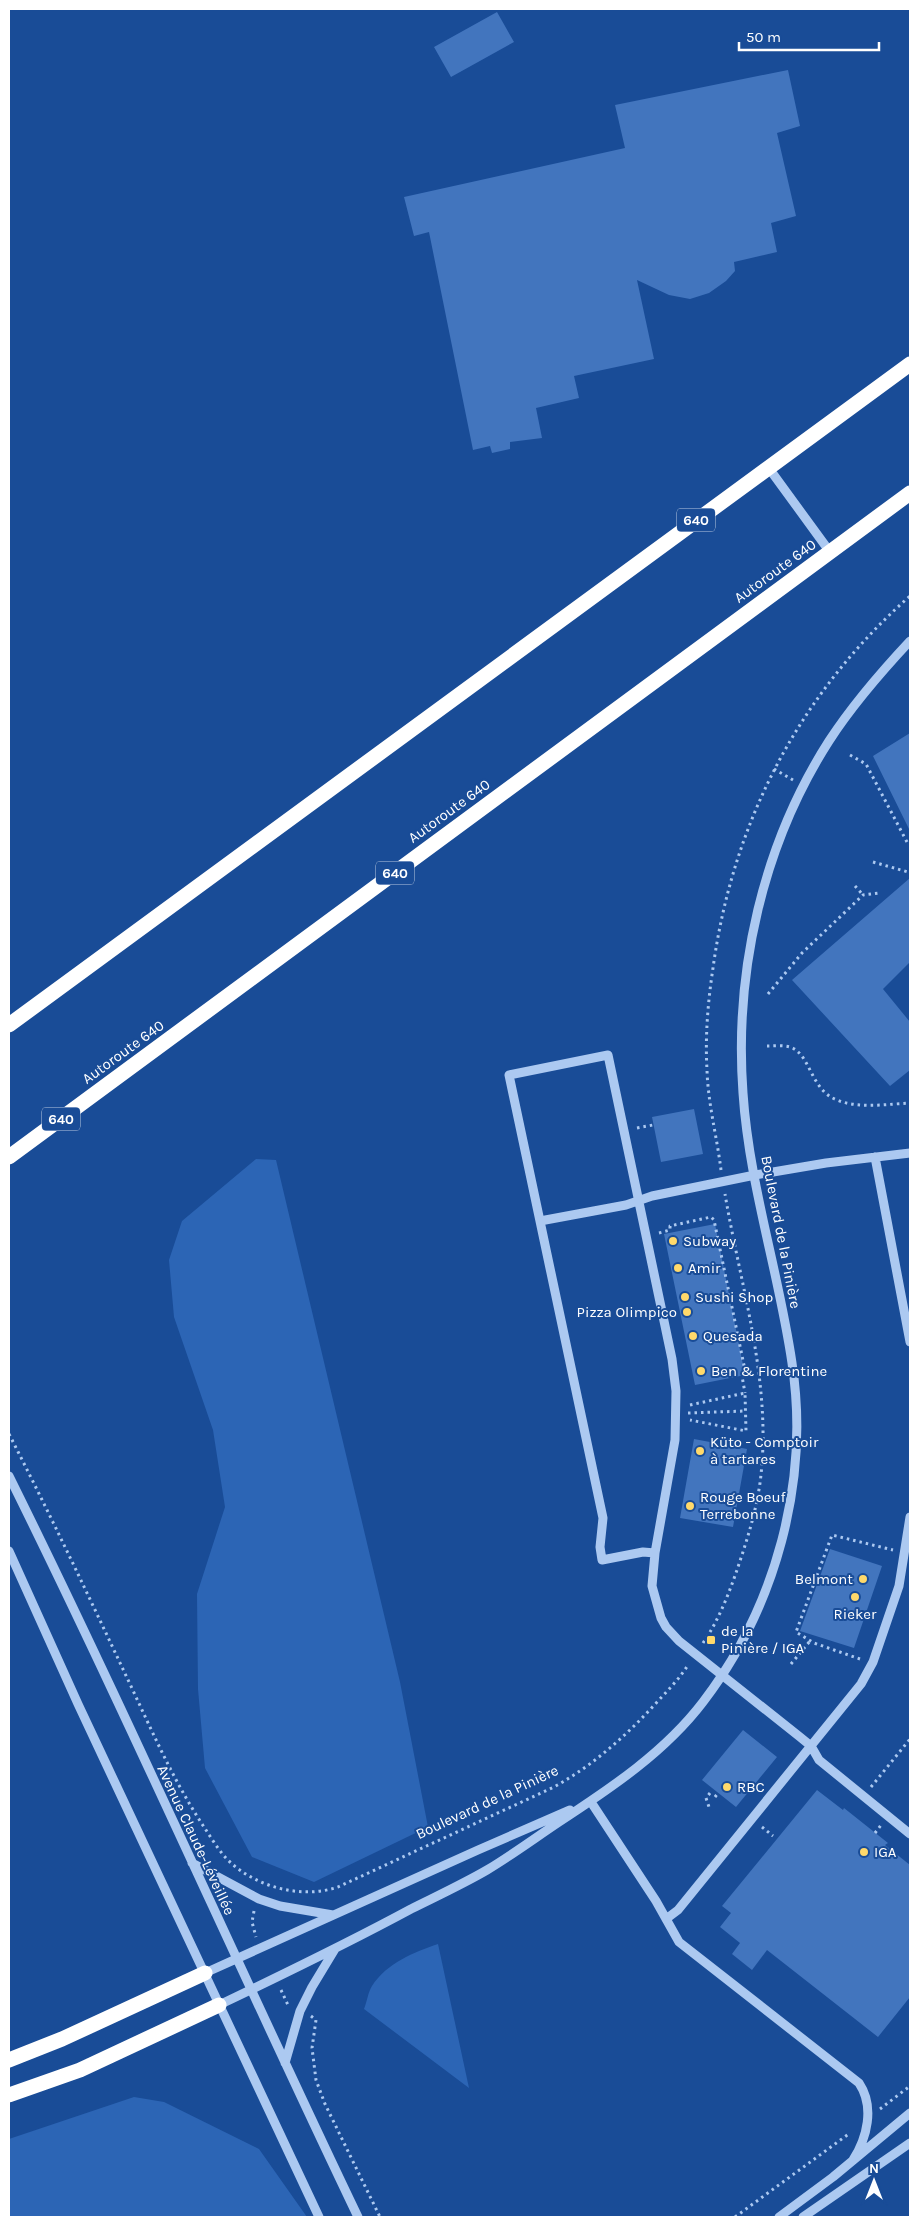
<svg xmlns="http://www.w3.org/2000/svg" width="919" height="2226" font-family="Karla,sans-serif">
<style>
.green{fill:#2c65b5}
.building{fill:#4275be}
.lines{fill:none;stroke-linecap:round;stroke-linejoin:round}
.path{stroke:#acc9f1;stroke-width:3;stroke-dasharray:2.5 4;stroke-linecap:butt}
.minor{stroke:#acc9f1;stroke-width:9}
.highway{stroke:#fff;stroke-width:15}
.poi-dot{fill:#ffd96b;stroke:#194c97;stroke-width:2}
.labels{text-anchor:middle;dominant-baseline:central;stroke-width:4;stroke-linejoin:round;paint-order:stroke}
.shield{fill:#194c97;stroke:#bac9e0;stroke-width:1}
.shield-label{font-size:14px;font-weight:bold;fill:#fff}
.street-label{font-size:15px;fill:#fff;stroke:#194c97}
.poi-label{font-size:15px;fill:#fff;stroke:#194c97;text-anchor:start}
</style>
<rect width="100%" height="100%" fill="#194c97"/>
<path class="green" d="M256 1159 276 1160 400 1682 428 1827 314 1882 252 1857 205 1768 198 1689 197 1594 225 1507 213 1430 174 1317 169 1260 182 1221Z
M438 1944 469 2088 364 2009C367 2002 368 1992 372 1986 387 1963 414 1952 438 1944Z
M134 2097 164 2102 259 2149 307 2217H9V2139Z"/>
<path class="building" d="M497 12 514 42 451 77 434 47Z
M788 70 800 126 777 133 796 216 771 223 777 252 734 262 735 271 726 281 709 293 690 299 669 295 637 280 654 359 574 376 579 398 536 408 542 438 510 442V449L492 453 490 446 473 450 429 232 414 236 404 197 625 148 615 105Z
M910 733V831L873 756Z
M910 878V962L883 989 910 1022V1070L890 1086 792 980Z
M694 1109 703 1154 661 1162 652 1117Z
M715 1224 745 1375 695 1385 664 1234Z
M694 1439 747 1449 733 1527 680 1518Z
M830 1549 882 1566 854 1648 800 1631Z
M743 1730 777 1757 736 1807 702 1780Z
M817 1790 843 1810 844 1808 888 1843 885 1845 910 1865V1997L878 2037 767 1950 752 1970 732 1954 740 1943 720 1927 731 1913 722 1906Z"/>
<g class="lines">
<path class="path" d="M850 755 866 764 908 844
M774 769 793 780
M873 862 908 872
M855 886 863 895
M768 994 802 953 863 895 879 893
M767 1046C774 1046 783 1045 790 1047 811 1054 810 1090 837 1100 858 1109 888 1104 910 1103
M637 1128 653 1125
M721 1170C717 1137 708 1104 707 1070 705 1036 708 1001 713 968 733 822 799 694 910 596
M659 1233 670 1230V1226L711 1217 714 1220 746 1375 742 1376 745 1393
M690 1405 745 1393 746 1431 690 1420
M688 1413 745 1411
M9 1434C51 1516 90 1599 129 1682 153 1733 173 1780 204 1827 212 1839 220 1853 231 1863 259 1888 303 1899 338 1887L554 1787C595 1764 627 1735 658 1701 669 1689 680 1678 688 1665
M703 1643C719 1620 730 1591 739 1564 748 1537 756 1511 760 1483 773 1385 741 1289 725 1194
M860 1659 814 1643 796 1632 832 1535 893 1550
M791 1664 810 1641
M871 1787 910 1739
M710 1793 706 1798 710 1810
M715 1797 718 1793
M762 1827 773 1836
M875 1833 881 1825
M254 1911 252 1922 256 1937
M281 1990 288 2005
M311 2016 316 2020 312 2048 316 2080 325 2104 380 2217
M880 2109 910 2086
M735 2217 850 2133"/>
<path class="minor" d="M768 467 830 552
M875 1157 910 1342
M540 1221 626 1205 652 1196 755 1175 826 1163 910 1153
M9 1476C130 1720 240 1971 358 2217
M9 1551 78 1704 319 2217
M655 1553 643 1552 602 1560 600 1547 603 1518 509 1075 608 1055 672 1359 676 1391 675 1440 655 1553 652 1586 661 1618 666 1627 679 1641 800 1737 811 1746 819 1760 910 1834
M591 1802 656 1901 679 1942 859 2083C875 2107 867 2138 853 2160
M192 1863 259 1899 280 1906 333 1915
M666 1919 678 1910 861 1684 873 1662 899 1586 910 1517
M205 1973 478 1850 570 1810
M219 2005C284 1974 348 1943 411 1909 437 1896 463 1884 487 1870 512 1855 535 1838 559 1822 611 1788 665 1752 703 1702 776 1607 810 1481 792 1363 779 1273 749 1184 743 1093 734 971 763 844 829 741 853 704 881 672 910 641
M285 2063 300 2011 312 1987 335 1949
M779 2217 833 2177 910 2113
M803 2217 910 2143"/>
<path class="highway" d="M9 1025 910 364
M9 1157 910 493
M9 2060 62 2039 205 1973
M9 2095 80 2070 219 2005"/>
</g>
<g class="poi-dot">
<circle cx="673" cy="1241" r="5"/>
<circle cx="678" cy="1268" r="5"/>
<circle cx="685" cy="1297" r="5"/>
<circle cx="687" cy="1312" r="5"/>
<circle cx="693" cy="1336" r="5"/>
<circle cx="701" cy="1371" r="5"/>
<circle cx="700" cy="1451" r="5"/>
<circle cx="690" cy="1506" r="5"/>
<circle cx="863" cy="1579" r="5"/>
<circle cx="855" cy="1597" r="5"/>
<rect x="706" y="1635" width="10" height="10" rx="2.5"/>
<circle cx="727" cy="1787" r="5"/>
<circle cx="864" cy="1852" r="5"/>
</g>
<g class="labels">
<g class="shield">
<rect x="677" y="508.5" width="38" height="23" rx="4"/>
<rect x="376" y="861.5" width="38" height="23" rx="4"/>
<rect x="42" y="1107.5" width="38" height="23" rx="4"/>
</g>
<g class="shield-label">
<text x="696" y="520">640</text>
<text x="395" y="873">640</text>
<text x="61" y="1119">640</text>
</g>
<g class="street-label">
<text transform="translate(775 571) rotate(-36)">Autoroute 640</text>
<text transform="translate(449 811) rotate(-36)">Autoroute 640</text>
<text transform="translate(123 1052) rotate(-36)">Autoroute 640</text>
<text transform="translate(781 1232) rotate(79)">Boulevard de la Pinière</text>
<text transform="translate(487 1802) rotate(-25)">Boulevard de la Pinière</text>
<text transform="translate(196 1840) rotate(65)">Avenue Claude-Léveillée</text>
</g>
<g class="poi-label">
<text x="683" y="1241">Subway</text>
<text x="688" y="1268">Amir</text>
<text x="695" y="1297">Sushi Shop</text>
<text x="677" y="1312" text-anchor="end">Pizza Olimpico</text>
<text x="703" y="1336">Quesada</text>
<text x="711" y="1371">Ben &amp; Florentine</text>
<text x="710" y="1442">Küto - Comptoir<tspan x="710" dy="17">à tartares</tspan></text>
<text x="700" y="1497">Rouge Boeuf<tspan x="700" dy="17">Terrebonne</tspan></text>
<text x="853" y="1579" text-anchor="end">Belmont</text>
<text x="855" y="1614" text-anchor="middle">Rieker</text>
<text x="721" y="1631">de la<tspan x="721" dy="17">Pinière / IGA</tspan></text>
<text x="737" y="1787">RBC</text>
<text x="874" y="1852">IGA</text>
</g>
</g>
<rect width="919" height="2226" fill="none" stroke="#ffffff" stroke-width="20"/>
<g transform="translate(874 2181)" stroke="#194c97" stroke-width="4" paint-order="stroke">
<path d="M0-4L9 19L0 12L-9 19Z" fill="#ffffff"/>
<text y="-8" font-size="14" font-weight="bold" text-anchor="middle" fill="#ffffff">N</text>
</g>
<path d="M739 42v8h140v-8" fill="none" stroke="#ffffff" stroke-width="2.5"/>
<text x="746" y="42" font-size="15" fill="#ffffff" stroke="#194c97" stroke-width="4" paint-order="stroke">50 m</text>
</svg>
